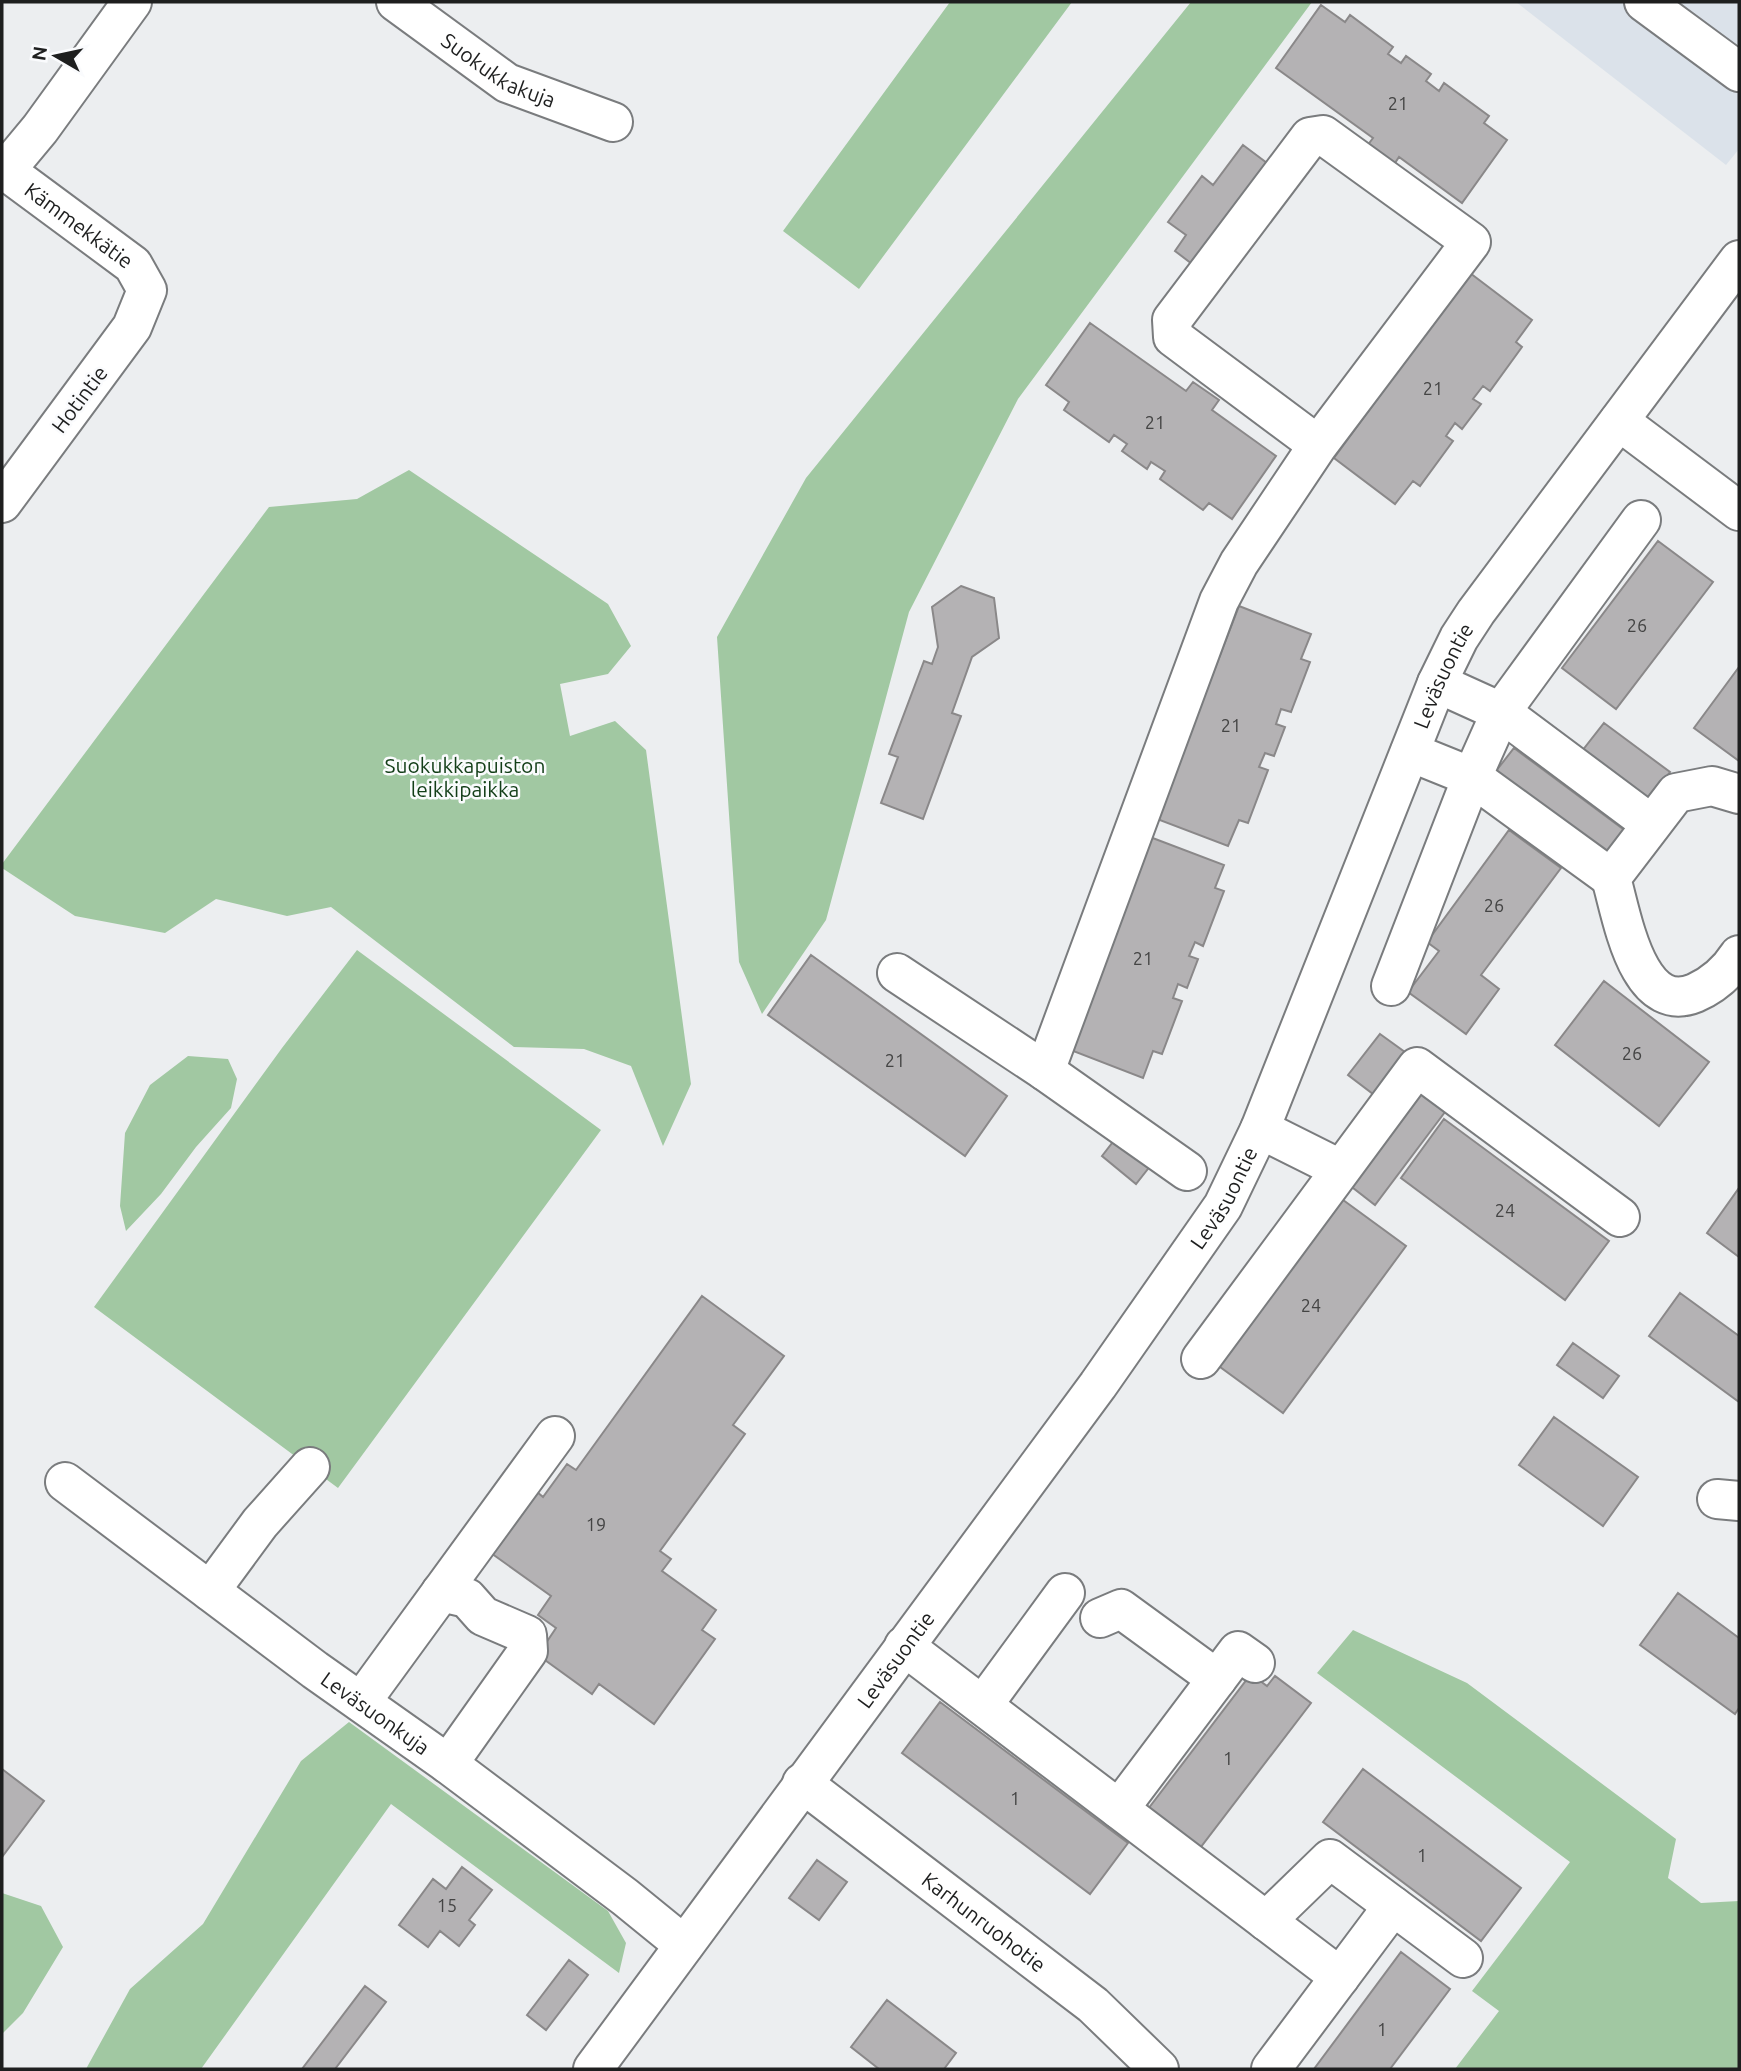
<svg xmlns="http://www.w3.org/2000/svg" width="1741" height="2071" font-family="Ubuntu,sans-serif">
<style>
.built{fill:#dbe2ea}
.green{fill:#a1c8a2}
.building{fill:#b4b2b4;stroke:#8a8889;stroke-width:2}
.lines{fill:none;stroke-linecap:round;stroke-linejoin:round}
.minor-casing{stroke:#7a7c7e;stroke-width:42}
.minor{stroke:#fff;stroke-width:38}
.labels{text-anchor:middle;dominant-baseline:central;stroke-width:5;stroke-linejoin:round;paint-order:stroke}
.number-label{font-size:18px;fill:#444}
.street-label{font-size:21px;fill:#1e1f1f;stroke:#fafbfd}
.park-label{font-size:21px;fill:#133e18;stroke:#fafbfd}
</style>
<rect width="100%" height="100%" fill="#eceef0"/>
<path class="built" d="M1516 2H1739V149L1726 165Z"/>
<path class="green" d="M950 2H1072L859 289 783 231Z
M1191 2H1312L1018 399 909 612 826 920 762 1014 739 962 717 637 806 478Z
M409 470 608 604 631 646 608 674 560 684 570 736 615 721 646 750 691 1084 663 1146 631 1066 584 1049 514 1047 331 907 287 916 216 899 165 933 75 916 2 868V864L269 507 357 499Z
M357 950 601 1130 338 1488 94 1307 282 1048Z
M188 1056 228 1059 237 1079 231 1108 196 1147 161 1194 126 1231 120 1206 125 1133 150 1085Z
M1353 1630 1467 1683 1676 1839 1668 1878 1701 1903 1739 1901V2069H1455L1499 2011 1472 1991 1570 1862 1317 1673Z
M349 1722 608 1911 626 1943 619 1973 391 1804 201 2069H86L130 1989 203 1924 301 1761Z
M2 1893 41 1906 63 1947 23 2013 2 2034Z"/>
<path class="building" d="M1321 5 1345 22 1350 15 1393 47 1388 54 1401 63 1406 56 1431 74 1426 81 1439 91 1444 83 1489 116 1484 123 1507 140 1462 203 1399 157 1391 169 1364 150 1373 138 1276 68Z
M1243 145 1275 169 1200 270 1175 251 1186 235 1168 222 1202 176 1213 185Z
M1470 273 1532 320 1516 342 1522 347 1490 391 1483 386 1473 399 1481 404 1462 429 1455 423 1446 436 1453 441 1420 486 1413 481 1395 504 1334 458 1403 364 1394 357Z
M1090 323 1186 391 1193 382 1219 400 1212 410 1276 456 1232 519 1209 503 1203 510 1160 479 1165 471 1151 462 1147 469 1122 451 1127 444 1114 435 1109 442 1064 410 1069 402 1046 385Z
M1658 541 1713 582 1616 709 1562 668Z
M961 586 994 598 999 638 972 657 952 713 961 716 923 819 881 803 898 757 889 754 924 661 932 664 938 647 932 607Z
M1239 606 1311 634 1301 659 1310 662 1291 712 1281 709 1276 724 1285 727 1274 756 1265 753 1259 767 1268 770 1248 823 1239 820 1228 846 1157 819Z
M1739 667V761L1694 728Z
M1604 723 1670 772 1648 801 1582 751Z
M1514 748 1627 832 1610 856 1496 771Z
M1509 830 1561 868 1481 975 1499 989 1466 1034 1408 992 1439 951 1427 942Z
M1150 837 1224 865 1215 888 1224 891 1203 946 1195 942 1189 956 1198 959 1187 988 1178 984 1173 998 1182 1001 1162 1054 1153 1051 1143 1078 1068 1049Z
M811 955 1007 1096 965 1156 768 1015Z
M1604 981 1709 1062 1659 1126 1555 1045Z
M1380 1034 1409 1055 1377 1097 1348 1075Z
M1420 1087 1448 1108 1375 1205 1348 1184Z
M1444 1119 1609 1241 1565 1300 1401 1178Z
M1116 1138 1151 1165 1136 1184 1102 1156Z
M1739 1188V1257L1707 1233Z
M1339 1197 1406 1246 1283 1413 1216 1364Z
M1680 1293 1739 1336V1402L1649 1336Z
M702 1296 784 1356 733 1425 745 1434 660 1551 671 1559 662 1571 716 1610 702 1630 715 1639 654 1724 599 1684 592 1694 538 1655 556 1628 538 1615 551 1596 491 1553 536 1491 543 1497 567 1464 576 1470Z
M1573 1343 1619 1376 1603 1398 1557 1365Z
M1554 1417 1638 1477 1603 1526 1519 1465Z
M1678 1593 1739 1638V1708L1735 1714 1640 1645Z
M1251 1674 1267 1686 1275 1676 1311 1703 1197 1852 1145 1813Z
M940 1702 1128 1843 1090 1894 902 1753Z
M2 1769 44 1801 2 1857Z
M1363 1769 1521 1888 1481 1941 1323 1822Z
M817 1860 847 1882 819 1920 789 1898Z
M462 1867 492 1890 469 1920 475 1925 459 1946 440 1931 428 1947 399 1925 433 1879 446 1889Z
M1401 1952 1450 1989 1390 2069H1314Z
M569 1960 588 1975 546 2030 527 2015Z
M365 1986 386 2002 335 2069H302Z
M887 2000 956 2053 944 2069H879L851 2047Z"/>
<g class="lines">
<g class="minor-casing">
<g id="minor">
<path id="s1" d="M396 2 507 83 613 122"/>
<path d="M1644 2 1739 72"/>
<path id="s2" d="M2 168 133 265 147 290 132 327 2 503"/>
<path d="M5 171 40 129 132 2"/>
<path d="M1619 421 1739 511"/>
<path d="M1437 683 1501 712 1651 824"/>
<path d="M1410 752 1472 777 1611 878"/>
<path d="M1739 794 1712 786 1676 793 1611 878C1622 915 1637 1017 1695 993 1713 985 1728 972 1739 955"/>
<path d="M897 973 1045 1071 1187 1171"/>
<path d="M1391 986 1472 777 1501 712 1641 520"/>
<path d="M1045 1071 1219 601 1239 563 1318 445 1471 242 1323 135 1310 137 1172 320 1173 337 1318 445"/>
<path d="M1260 1129 1340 1169"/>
<path d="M1201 1359 1417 1067 1620 1217"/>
<path id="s3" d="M65 1482 315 1670 448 1764 625 1897 684 1945"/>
<path d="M1717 1499 1739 1501"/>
<path d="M210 1591 260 1523 310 1467"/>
<path d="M441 1592 467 1598 483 1616 527 1635 528 1651 448 1764"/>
<path d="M1100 1618 1121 1609 1217 1679"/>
<path d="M904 1646 1340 1977"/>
<path d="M361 1702 555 1436"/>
<path d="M983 1705 1065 1593"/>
<path id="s4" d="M802 1783 1093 2005 1159 2069"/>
<path d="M1119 1809 1238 1651 1255 1663"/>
<path d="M1266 1921 1330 1859 1463 1958"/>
<path id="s5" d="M593 2069 1098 1385 1223 1206 1260 1129 1437 683 1459 638 1476 612 1739 260"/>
<path d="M1271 2069 1393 1906"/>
</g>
</g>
<use href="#minor" class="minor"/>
</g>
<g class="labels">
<g class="number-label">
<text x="1398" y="103">21</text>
<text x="1433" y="388">21</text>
<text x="1155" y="422">21</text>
<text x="1637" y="625">26</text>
<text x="1231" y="725">21</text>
<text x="1494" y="905">26</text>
<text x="1143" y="958">21</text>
<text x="1632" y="1053">26</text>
<text x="895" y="1060">21</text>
<text x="1505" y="1210">24</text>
<text x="1311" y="1305">24</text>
<text x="596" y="1524">19</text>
<text x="1228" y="1758">1</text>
<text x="1015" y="1798">1</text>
<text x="1422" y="1855">1</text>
<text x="447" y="1905">15</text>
<text x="1382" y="2029">1</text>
</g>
<g class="street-label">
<text stroke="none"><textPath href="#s1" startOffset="124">Suokukkakuja</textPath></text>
<text stroke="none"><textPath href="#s2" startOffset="96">Kämmekkätie</textPath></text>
<text transform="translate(79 399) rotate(-53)">Hotintie</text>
<text stroke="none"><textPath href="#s5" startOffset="1643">Leväsuontie</textPath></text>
<text stroke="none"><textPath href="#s5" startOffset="1076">Leväsuontie</textPath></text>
<text stroke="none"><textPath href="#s5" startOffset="509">Leväsuontie</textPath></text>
<text stroke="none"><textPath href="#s3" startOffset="387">Leväsuonkuja</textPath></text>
<text stroke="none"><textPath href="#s4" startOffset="229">Karhunruohotie</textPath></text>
</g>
<g class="park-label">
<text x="465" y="765">Suokukkapuiston<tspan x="465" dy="24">leikkipaikka</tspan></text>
</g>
</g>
<rect width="1741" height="2071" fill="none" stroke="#1e1f1f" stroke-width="7"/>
<g transform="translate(56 56) rotate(279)" stroke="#fafbfd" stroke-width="5" paint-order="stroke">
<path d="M0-5L12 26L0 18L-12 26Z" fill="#1e1f1f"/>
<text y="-10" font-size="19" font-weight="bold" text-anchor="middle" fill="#1e1f1f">N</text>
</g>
</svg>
